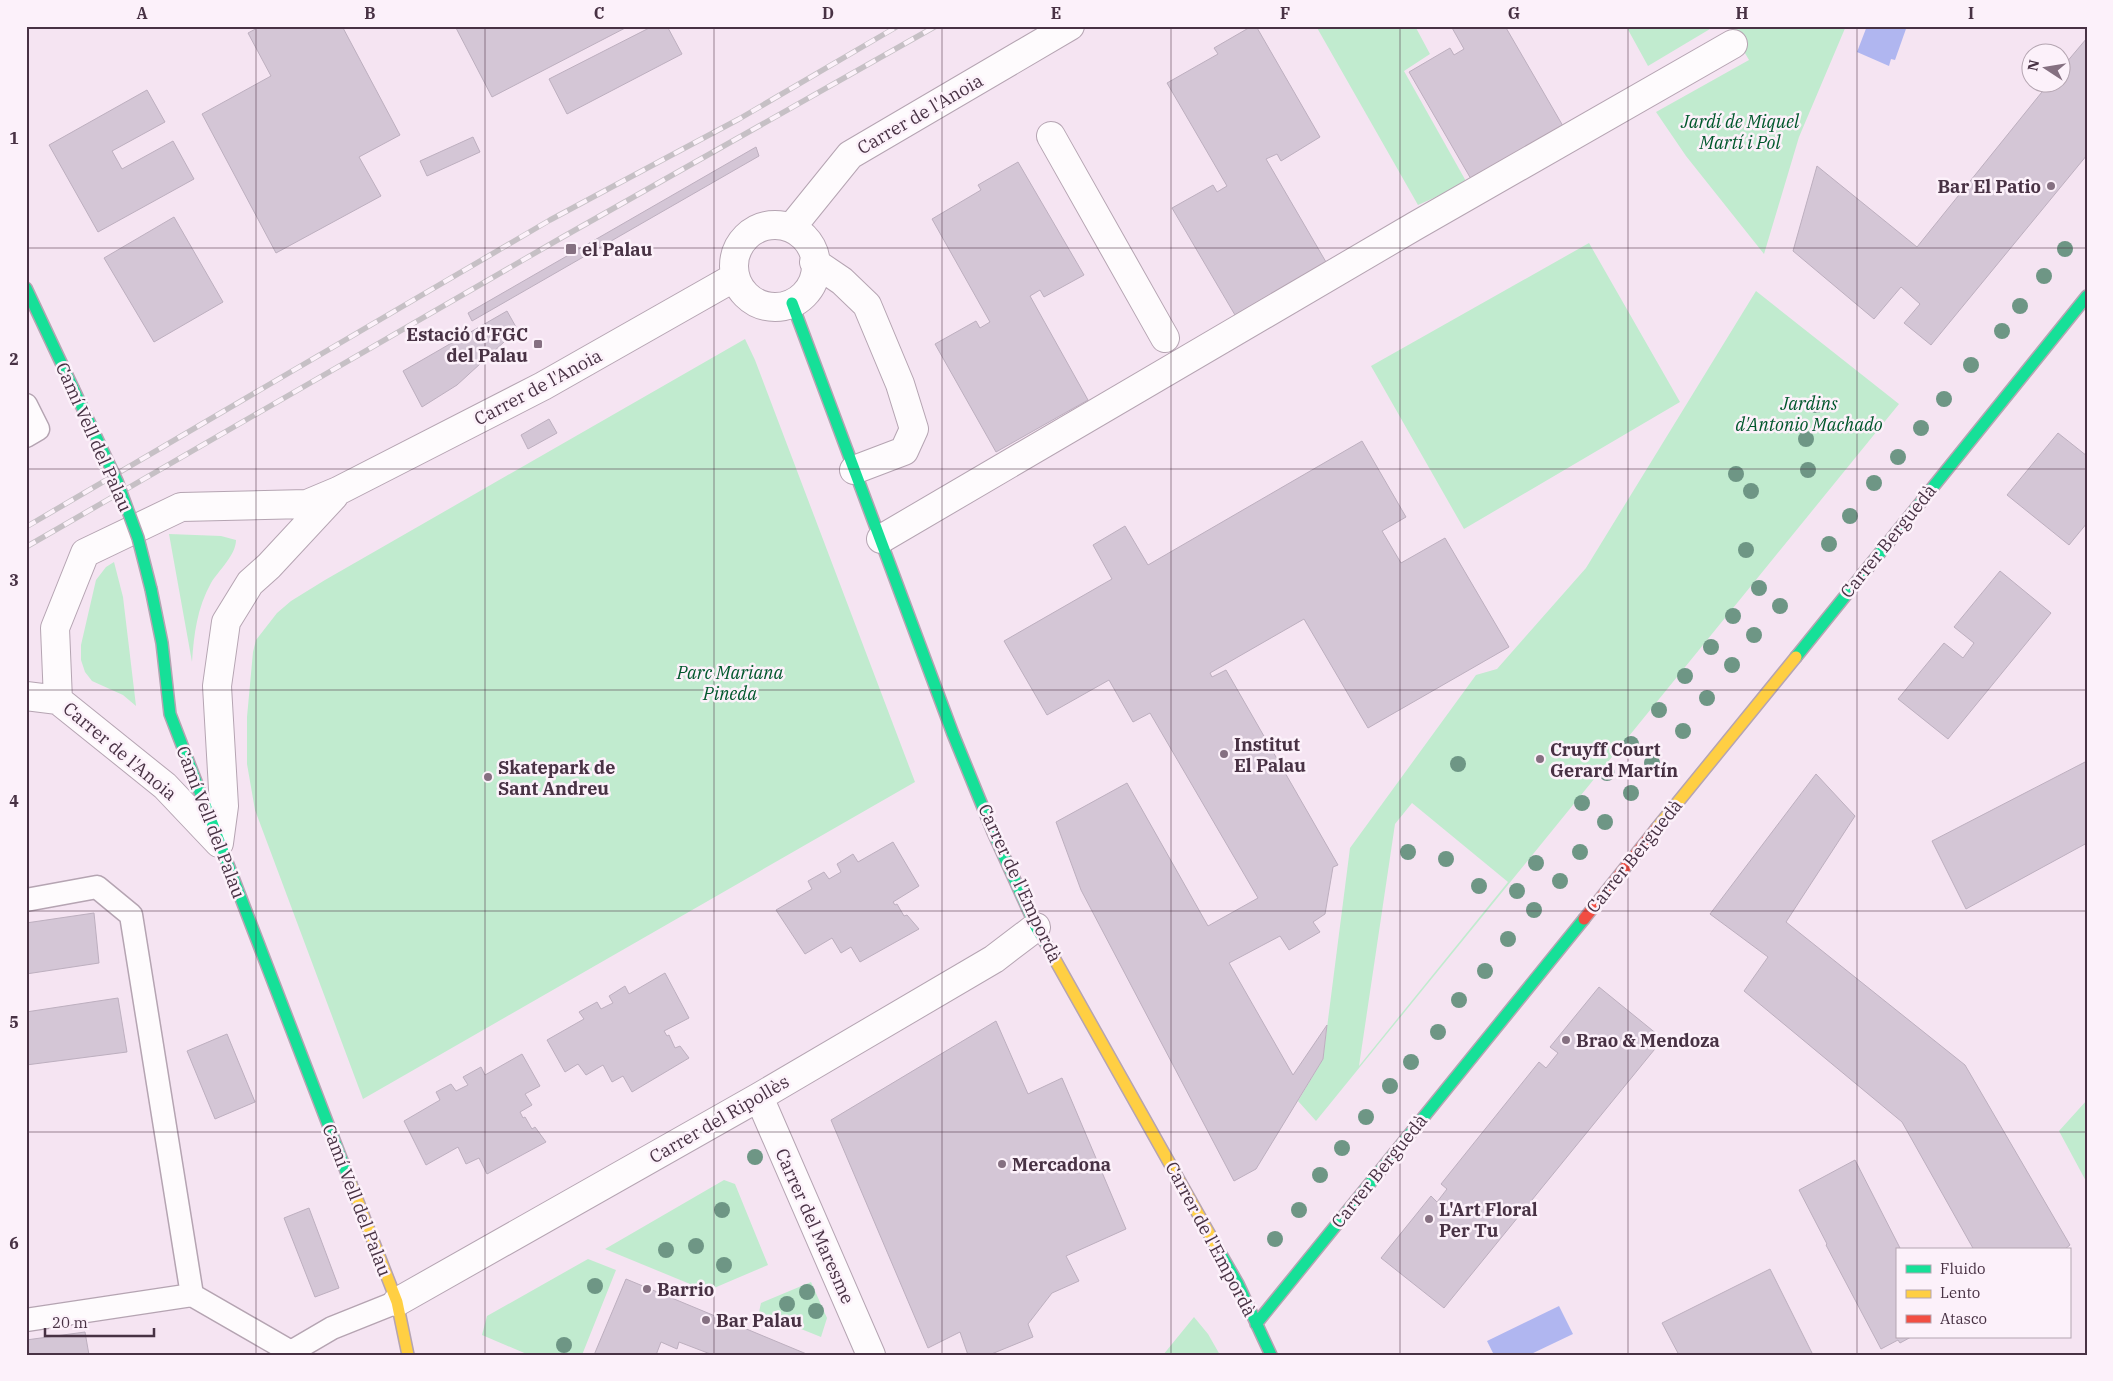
<svg xmlns="http://www.w3.org/2000/svg" width="2113" height="1381" font-family="'IBM Plex Serif',serif">
<style>
.green{fill:#c1ebcf;fill-rule:evenodd}
.water{fill:#b0b6f0}
.building{fill:#d4c6d6;stroke:#bdafbf}
.lines{fill:none;stroke-linecap:round;stroke-linejoin:round}
.lane-casing{stroke:#b5a4b2;stroke-width:25}
.street-casing{stroke:#b5a4b2;stroke-width:30}
.fast-casing{stroke:#b5a4b2;stroke-width:14}
.slow-casing{stroke:#b5a4b2;stroke-width:14}
.jam-casing{stroke:#b5a4b2;stroke-width:14}
.lane{stroke:#fefbfd;stroke-width:22}
.street{stroke:#fefbfd;stroke-width:28}
.fast{stroke:#16e098;stroke-width:11}
.slow{stroke:#ffcf43;stroke-width:11}
.jam{stroke:#f24e42;stroke-width:11}
.rail-casing{stroke:#c6c0c5;stroke-width:5.5}
.rail{stroke:#fcf1fa;stroke-width:4;stroke-dasharray:11;stroke-linecap:butt}
.fast-bridge-casing{stroke:#b5a4b2;stroke-width:14;stroke-linecap:butt}
.fast-bridge{stroke:#16e098;stroke-width:11}
.tree{fill:#6e9685}
.grid{fill:none;stroke:#483244;stroke-width:1;stroke-opacity:0.55}
.poi-dot{fill:#857081;stroke:#fcf1fa;stroke-width:2}
.labels{text-anchor:middle;dominant-baseline:central;stroke-width:5;stroke-linejoin:round;paint-order:stroke}
.street-label{font-size:18px;fill:#483244;stroke:#fcf1fa}
.park-label{font-size:18px;font-style:italic;fill:#00572c;stroke:#fcf1fa}
.poi-label{font-size:18px;font-weight:bold;fill:#483244;stroke:#fcf1fa;text-anchor:start}
.neatline{fill:none;stroke:#483244;stroke-width:2}
.grid-label{font-size:16px;text-anchor:middle;font-weight:bold;fill:#483244}
</style>
<rect width="100%" height="100%" fill="#f5e4f2"/>
<path class="green" d="M1316 26H1415L1430 54 1404 71 1467 183 1418 205Z
M1626 26H1715L1648 66Z
M1729 26H1846L1799 137 1764 254 1686 156 1656 112 1749 60Z
M1589 243 1680 402 1464 529 1371 366Z
M1756 291 1899 404 1316 1121 1298 1101 1323 1059 1350 848 1476 675 1497 669 1586 568ZM1412 803 1508 882 1359 1066 1395 824Z
M745 339 755 360 915 782 363 1099 255 810 247 764V717L253 652 256 640 277 613 291 601 325 580Z
M169 534 221 536 236 540C236 555 219 570 211 583 197 608 194 634 192 662Z
M114 562 123 597 136 706 123 695 92 681 85 672 81 660V645L96 580 106 567Z
M2087 1100V1183L2059 1131Z
M724 1180 735 1184 768 1265 707 1291 605 1249Z
M588 1259 616 1270 582 1355H529L482 1335 487 1316Z
M811 1282 827 1318 821 1337 759 1312 761 1303Z
M1194 1317 1208 1334 1220 1355H1163Z"/>
<path class="water" d="M1867 26H1907L1895 60 1891 59 1889 66 1857 52Z
M1559 1306 1573 1334 1529 1355H1494L1487 1341Z"/>
<path class="building" d="M261 26H342L400 135 359 157 381 196 276 253 202 114 271 76 248 33Z
M455 26H629L492 97Z
M653 26H667L682 54 567 114 549 79Z
M1252 26H1256L1320 137 1281 161 1277 154 1266 159 1326 262 1235 315 1172 208 1213 185 1217 192 1227 186 1167 83 1218 54 1214 48Z
M1451 26H1505L1563 126 1471 179 1409 72 1450 48 1454 55 1464 49Z
M2087 38V155L1931 345 1904 323 1920 304 1901 287 1874 319 1793 251 1817 166 1917 247 2050 82H2060V70Z
M147 90 165 122 112 151 122 169 173 141 194 179 98 232 49 145Z
M473 137 480 152 427 176 420 161Z
M756 147 759 156 472 321 468 313Z
M1018 162 1084 275 1044 297 1040 290 1030 296 1088 400 996 452 935 344 976 321 980 328 990 322 932 219 981 190 978 185Z
M174 217 223 302 154 342 104 258Z
M507 311 516 327 504 342 457 385 422 407 403 371Z
M549 419 557 433 528 449 521 435Z
M2058 433 2087 456V523L2069 545 2007 495Z
M1362 441 1406 517 1382 531 1401 563 1445 538 1509 647 1368 728 1304 619 1210 673 1212 677 1226 670 1338 865 1333 867 1325 914 1313 922 1320 932 1289 950 1280 936 1229 963 1293 1075 1327 1025 1323 1059 1256 1169 1234 1181 1081 890 1056 822 1127 783 1208 926 1258 898 1150 713 1133 722 1109 680 1047 715 1004 641 1112 579 1093 545 1125 526 1148 565Z
M2000 571 2051 613 1948 739 1898 699 1944 643 1963 658 1974 643 1954 627Z
M2087 761V843L1966 909 1932 841Z
M1816 774 1855 816 1786 922 1965 1065 2070 1245 2064 1250H1974L1902 1122 1744 991 1768 957 1710 914Z
M893 842 919 886 893 902 895 905 897 904 904 916 907 915 919 929 860 962 851 947 841 953 832 938 805 954 776 910 812 889 808 881 824 872 829 879 841 872 837 864 853 854 858 862Z
M94 913 99 963 26 974V923Z
M665 973 689 1018 664 1031 667 1036 669 1035 675 1048 680 1046 689 1058 632 1092 623 1076 612 1082 603 1065 586 1075 578 1064 565 1072 547 1040 584 1019 579 1012 597 1002 601 1009 613 1003 609 996 625 986 629 994Z
M1599 987 1663 1039 1444 1308 1381 1258 1431 1196 1437 1202 1447 1189 1441 1184 1539 1062 1546 1068 1558 1053 1550 1047Z
M118 998 127 1052 26 1065V1012Z
M996 1021 1028 1094 1062 1078 1126 1229 1066 1256 1079 1281 1052 1293 1028 1324 1033 1337 989 1355H968L960 1332 928 1348 831 1120Z
M227 1034 255 1102 215 1119 187 1051Z
M522 1054 540 1086 525 1094 532 1105 520 1112 523 1118 525 1117 532 1129 535 1127 546 1142 487 1174 479 1158 466 1164 458 1147 426 1165 404 1121 440 1100 436 1092 451 1084 456 1091 468 1085 463 1077 481 1067 485 1075Z
M1855 1160 1901 1250H1897V1337H1911L1900 1343 1898 1340 1881 1349 1826 1245 1827 1244 1799 1190Z
M309 1208 339 1288 315 1297 284 1218Z
M1770 1269 1813 1355H1679L1662 1323Z
M626 1279 809 1355H713L679 1342 677 1349 661 1342 656 1355H594Z
M85 1332 89 1355H26V1340Z"/>
<g class="lines">
<g class="lane-casing">
<path id="lane" d="M26 405 38 429 26 436
M26 900 97 887 131 915 192 1295
M26 1320 192 1295 291 1352 332 1328 397 1302"/>
</g>
<g class="street-casing">
<path id="street" d="M1051 136 1165 338
M734 266a41 41 0 1 1 82 0a41 41 0 1 1-82 0Z
M791 228 850 155 1070 26
M814 262 842 281 867 305 900 384 914 429 904 451 854 470
M881 539 1415 226 1733 44
M26 696 58 700
M219 843 165 786 58 700 55 628 85 553 181 507 307 504 338 491 543 386 735 277
M219 843 224 806 217 686 226 622 250 583 269 566 334 496
M759 1097 871 1355
M397 1302 759 1097 994 959 1036 927"/>
</g>
<g class="fast-casing">
<path id="fast" d="M26 288 73 388
M792 303 953 734 993 832 1036 927 1049 949
M151 589 162 643 170 714 351 1184
M1796 657 2087 296
M1215 1244 1238 1284 1271 1355
M1256 1324 1584 919"/>
</g>
<g class="slow-casing">
<path id="slow" d="M1656 829 1796 657
M1049 949 1215 1244
M351 1184 397 1302 408 1355"/>
</g>
<g class="jam-casing">
<path id="jam" d="M1584 919 1656 829"/>
</g>
<use href="#lane" class="lane"/>
<use href="#street" class="street"/>
<use href="#fast" class="fast"/>
<use href="#slow" class="slow"/>
<use href="#jam" class="jam"/>
<g class="rail-casing">
<path id="rail" d="M26 527 550 220 739 119 898 26
M26 547 561 238 936 26"/>
</g>
<use href="#rail" class="rail"/>
<g class="fast-bridge-casing">
<path id="fast-bridge" d="M73 388 117 481 138 538 151 589"/>
</g>
<use href="#fast-bridge" class="fast-bridge"/>
</g>
<g class="tree">
<circle cx="2065" cy="249" r="8"/>
<circle cx="2044" cy="276" r="8"/>
<circle cx="2020" cy="306" r="8"/>
<circle cx="2002" cy="331" r="8"/>
<circle cx="1971" cy="365" r="8"/>
<circle cx="1944" cy="399" r="8"/>
<circle cx="1816" cy="405" r="8"/>
<circle cx="1921" cy="428" r="8"/>
<circle cx="1806" cy="439" r="8"/>
<circle cx="1898" cy="457" r="8"/>
<circle cx="1808" cy="470" r="8"/>
<circle cx="1736" cy="474" r="8"/>
<circle cx="1874" cy="483" r="8"/>
<circle cx="1751" cy="491" r="8"/>
<circle cx="1850" cy="516" r="8"/>
<circle cx="1829" cy="544" r="8"/>
<circle cx="1746" cy="550" r="8"/>
<circle cx="1759" cy="588" r="8"/>
<circle cx="1780" cy="606" r="8"/>
<circle cx="1733" cy="616" r="8"/>
<circle cx="1754" cy="635" r="8"/>
<circle cx="1711" cy="647" r="8"/>
<circle cx="1732" cy="665" r="8"/>
<circle cx="1685" cy="676" r="8"/>
<circle cx="1707" cy="698" r="8"/>
<circle cx="1659" cy="710" r="8"/>
<circle cx="1683" cy="731" r="8"/>
<circle cx="1631" cy="744" r="8"/>
<circle cx="1652" cy="763" r="8"/>
<circle cx="1458" cy="764" r="8"/>
<circle cx="1607" cy="773" r="8"/>
<circle cx="1631" cy="793" r="8"/>
<circle cx="1582" cy="803" r="8"/>
<circle cx="1605" cy="822" r="8"/>
<circle cx="1408" cy="852" r="8"/>
<circle cx="1580" cy="852" r="8"/>
<circle cx="1446" cy="859" r="8"/>
<circle cx="1536" cy="863" r="8"/>
<circle cx="1560" cy="881" r="8"/>
<circle cx="1479" cy="886" r="8"/>
<circle cx="1517" cy="891" r="8"/>
<circle cx="1534" cy="910" r="8"/>
<circle cx="1508" cy="939" r="8"/>
<circle cx="1485" cy="971" r="8"/>
<circle cx="1459" cy="1000" r="8"/>
<circle cx="1438" cy="1032" r="8"/>
<circle cx="1411" cy="1062" r="8"/>
<circle cx="1390" cy="1086" r="8"/>
<circle cx="1366" cy="1117" r="8"/>
<circle cx="1342" cy="1148" r="8"/>
<circle cx="755" cy="1157" r="8"/>
<circle cx="1320" cy="1175" r="8"/>
<circle cx="722" cy="1210" r="8"/>
<circle cx="1299" cy="1210" r="8"/>
<circle cx="1275" cy="1239" r="8"/>
<circle cx="696" cy="1246" r="8"/>
<circle cx="666" cy="1250" r="8"/>
<circle cx="724" cy="1265" r="8"/>
<circle cx="595" cy="1286" r="8"/>
<circle cx="807" cy="1292" r="8"/>
<circle cx="787" cy="1304" r="8"/>
<circle cx="816" cy="1311" r="8"/>
<circle cx="564" cy="1345" r="8"/>
</g>
<path class="grid" d="M256 26V1355M485 26V1355M714 26V1355M942 26V1355M1171 26V1355M1400 26V1355M1628 26V1355M1857 26V1355M26 248H2087M26 469H2087M26 690H2087M26 911H2087M26 1132H2087"/>
<g class="poi-dot">
<circle cx="2051" cy="186" r="5"/>
<rect x="565" y="243" width="12" height="12" rx="2.5"/>
<rect x="533" y="339" width="10" height="10" rx="2.5"/>
<circle cx="1224" cy="754" r="5"/>
<circle cx="1540" cy="759" r="5"/>
<circle cx="488" cy="777" r="5"/>
<circle cx="1566" cy="1040" r="5"/>
<circle cx="1002" cy="1164" r="5"/>
<circle cx="1429" cy="1219" r="5"/>
<circle cx="647" cy="1289" r="5"/>
<circle cx="706" cy="1320" r="5"/>
</g>
<g class="labels">
<g class="street-label">
<text transform="translate(920 114) rotate(-30)">Carrer de l'Anoia</text>
<text transform="translate(538 387) rotate(-28)">Carrer de l'Anoia</text>
<text transform="translate(94 437) rotate(66)">Camí Vell del Palau</text>
<text transform="translate(1888 541) rotate(-51)">Carrer Berguedà</text>
<text transform="translate(120 751) rotate(40)">Carrer de l'Anoia</text>
<text transform="translate(211 822) rotate(69)">Camí Vell del Palau</text>
<text transform="translate(1634 856) rotate(-51)">Carrer Berguedà</text>
<text transform="translate(1020 883) rotate(65)">Carrer de l'Empordà</text>
<text transform="translate(719 1119) rotate(-30)">Carrer del Ripollès</text>
<text transform="translate(1379 1171) rotate(-51)">Carrer Berguedà</text>
<text transform="translate(357 1200) rotate(69)">Camí Vell del Palau</text>
<text transform="translate(815 1226) rotate(66)">Carrer del Maresme</text>
<text transform="translate(1211 1239) rotate(62)">Carrer de l'Empordà</text>
</g>
<g class="park-label">
<text x="1740" y="121">Jardí de Miquel<tspan x="1740" dy="21">Martí i Pol</tspan></text>
<text x="1809" y="403">Jardins<tspan x="1809" dy="21">d'Antonio Machado</tspan></text>
<text x="730" y="672">Parc Mariana<tspan x="730" dy="21">Pineda</tspan></text>
</g>
<g class="poi-label">
<text x="2041" y="186" text-anchor="end">Bar El Patio</text>
<text x="582" y="249">el Palau</text>
<text x="528" y="334" text-anchor="end">Estació d'FGC<tspan x="528" dy="21">del Palau</tspan></text>
<text x="1234" y="744">Institut<tspan x="1234" dy="21">El Palau</tspan></text>
<text x="1550" y="749">Cruyff Court<tspan x="1550" dy="21">Gerard Martín</tspan></text>
<text x="498" y="767">Skatepark de<tspan x="498" dy="21">Sant Andreu</tspan></text>
<text x="1576" y="1040">Brao &amp; Mendoza</text>
<text x="1012" y="1164">Mercadona</text>
<text x="1439" y="1209">L'Art Floral<tspan x="1439" dy="21">Per Tu</tspan></text>
<text x="657" y="1289">Barrio</text>
<text x="716" y="1320">Bar Palau</text>
</g>
</g>
<rect width="2113" height="1381" fill="none" stroke="#fcf1fa" stroke-width="55"/>
<rect x="1896" y="1248" width="175" height="90" fill="#fcf1fa" stroke="#b4a5b1"/>
<rect x="1906" y="1265" width="25" height="8" fill="#16e098" stroke="#b4a5b1"/>
<text x="1940" y="1274" font-size="15" fill="#483244">Fluido</text>
<rect x="1906" y="1290" width="25" height="8" fill="#ffcf43" stroke="#b4a5b1"/>
<text x="1940" y="1298" font-size="15" fill="#483244">Lento</text>
<rect x="1906" y="1315" width="25" height="8" fill="#f24e42" stroke="#b4a5b1"/>
<text x="1940" y="1324" font-size="15" fill="#483244">Atasco</text>
<g transform="translate(2046 68) rotate(282)"><circle r="24" fill="#fcf1fa" stroke="#b4a5b1"/>
<path d="M0-4L9 19L0 12L-9 19Z" fill="#857081"/>
<text y="-8" font-size="14" font-weight="bold" text-anchor="middle" fill="#483244">N</text>
</g>
<path d="M45 1328v8h109v-8" fill="none" stroke="#483244" stroke-width="2.5"/>
<text x="52" y="1328" font-size="15" fill="#483244" stroke="#fcf1fa" stroke-width="4" paint-order="stroke">20 m</text>
<rect x="28" y="28" width="2058" height="1326" class="neatline"/>
<g class="grid-label">
<text x="142" y="19">A</text>
<text x="370" y="19">B</text>
<text x="599" y="19">C</text>
<text x="828" y="19">D</text>
<text x="1056" y="19">E</text>
<text x="1285" y="19">F</text>
<text x="1514" y="19">G</text>
<text x="1742" y="19">H</text>
<text x="1971" y="19">I</text>
<text x="14" y="144">1</text>
<text x="14" y="365">2</text>
<text x="14" y="586">3</text>
<text x="14" y="807">4</text>
<text x="14" y="1028">5</text>
<text x="14" y="1249">6</text>
</g>
</svg>
